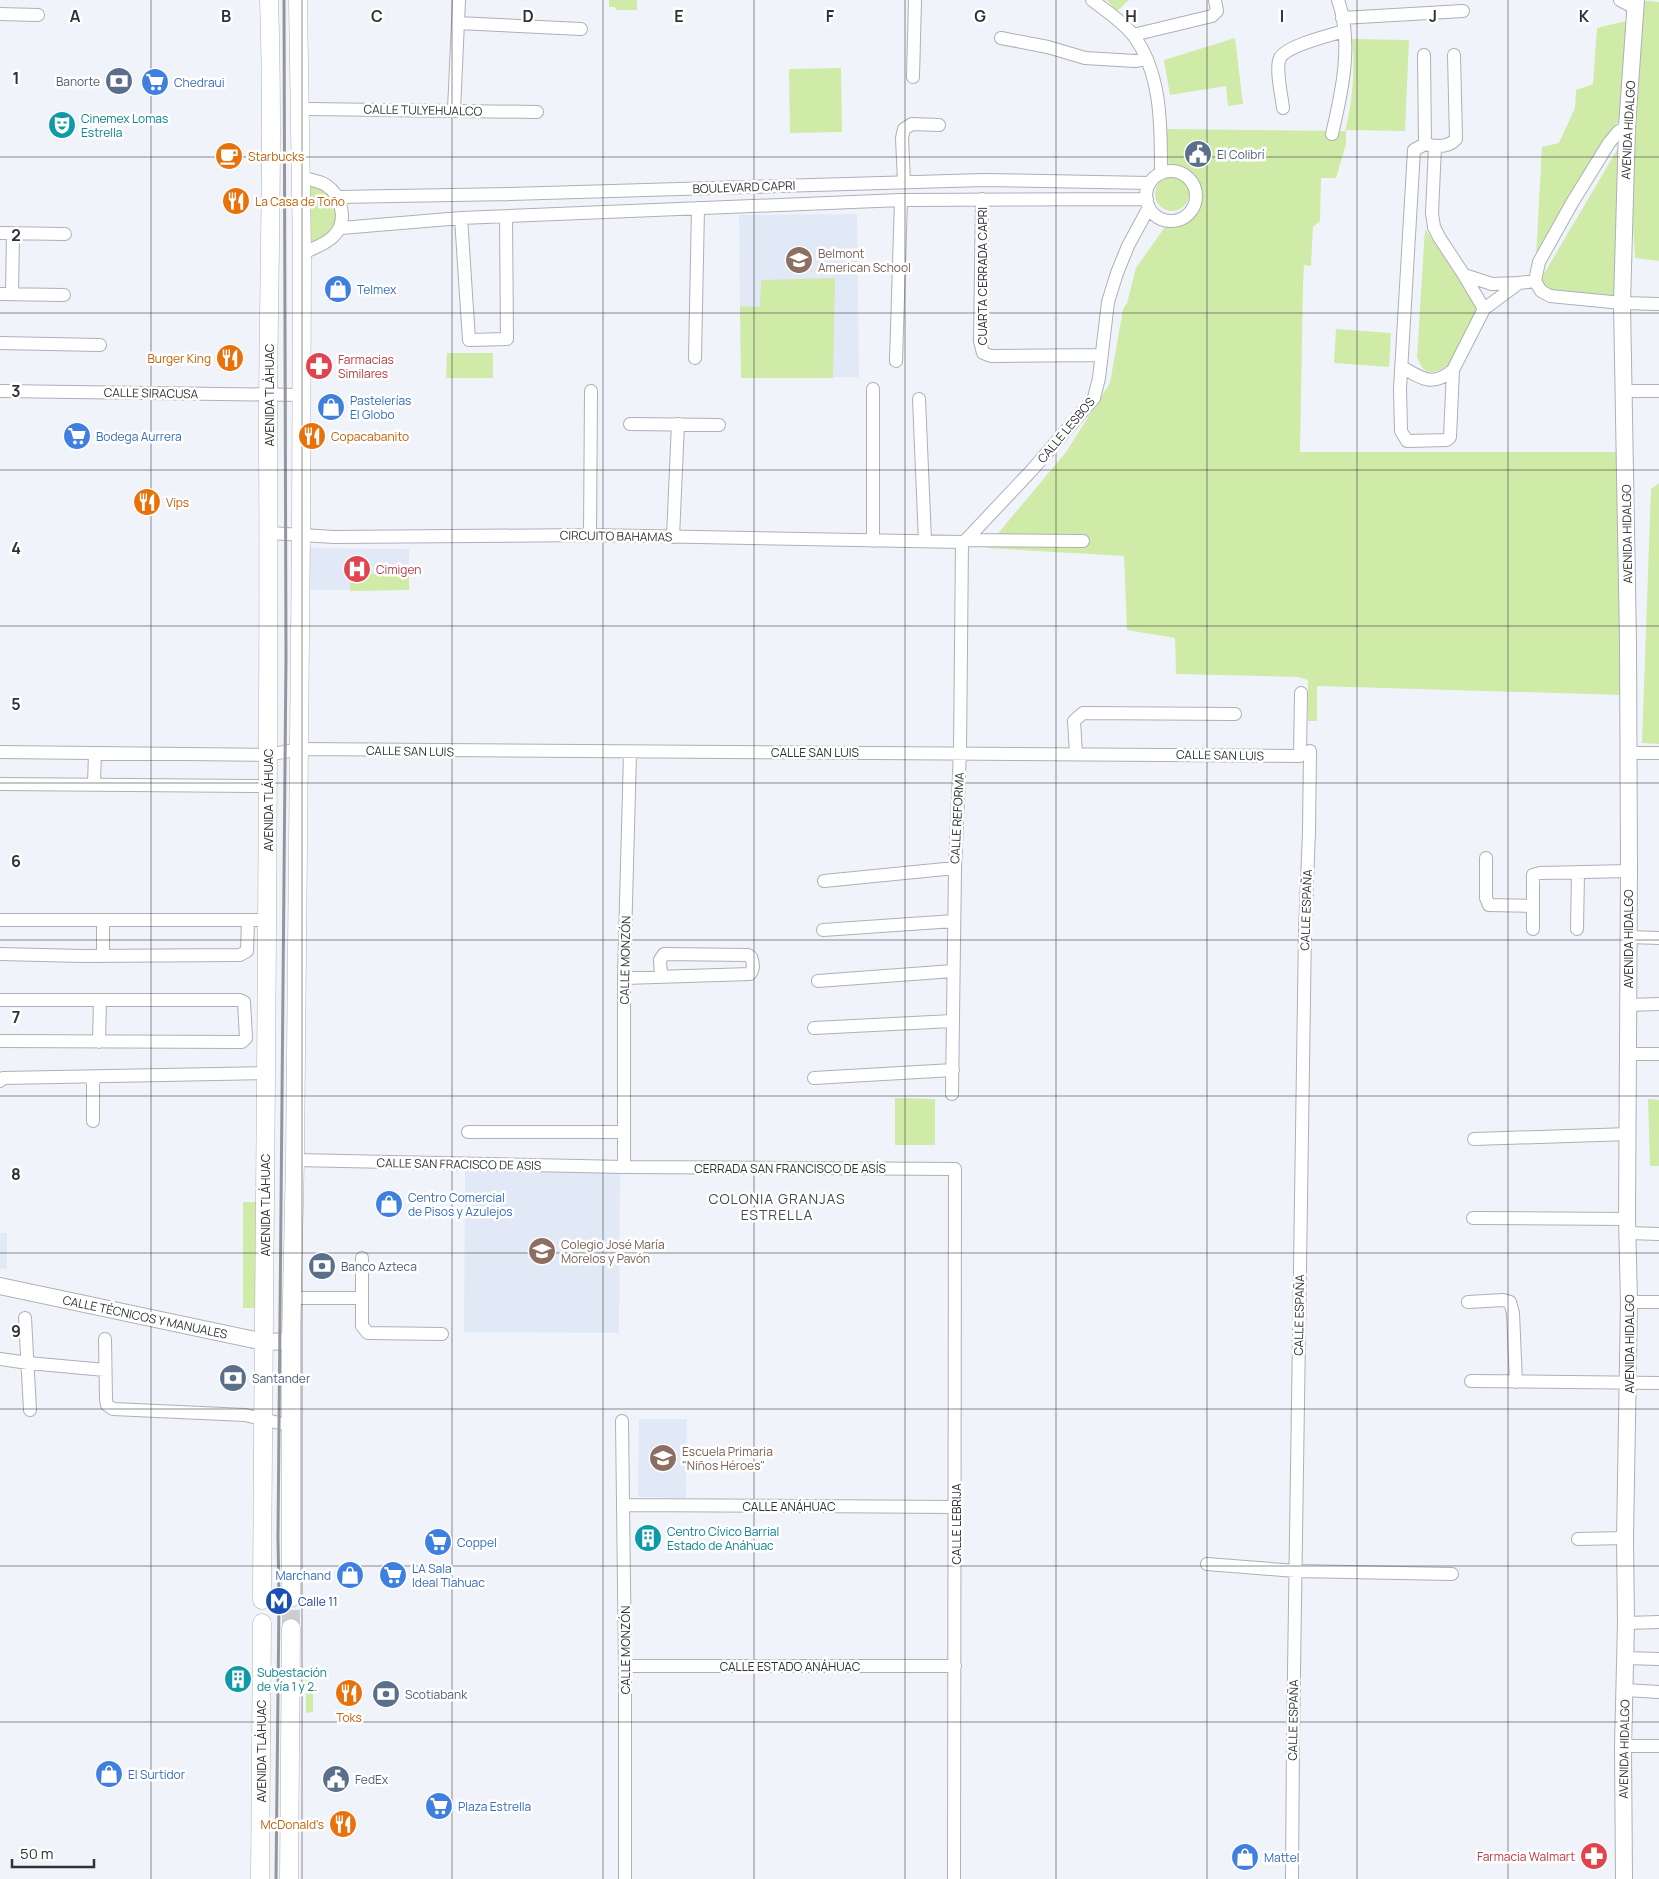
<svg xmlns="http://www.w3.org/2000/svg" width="1659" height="1879" font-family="Manrope,sans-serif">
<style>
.built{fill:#e1e9f6}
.green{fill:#d0eaa8}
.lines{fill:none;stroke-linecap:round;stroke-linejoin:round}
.secondary-tunnel{stroke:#cacdd3;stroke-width:18;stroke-dasharray:18 9;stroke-linecap:butt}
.minor-casing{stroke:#adb0b7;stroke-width:14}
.tertiary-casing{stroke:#adb0b7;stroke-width:18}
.secondary-casing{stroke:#adb0b7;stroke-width:19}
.minor{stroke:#fff;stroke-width:12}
.tertiary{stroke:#fff;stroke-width:16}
.secondary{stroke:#fff;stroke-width:18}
.rail{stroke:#94969b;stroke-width:3}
.grid{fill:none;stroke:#313235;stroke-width:1;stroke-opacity:0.55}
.labels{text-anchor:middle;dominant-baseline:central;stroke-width:5;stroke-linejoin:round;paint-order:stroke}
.service-label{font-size:12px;fill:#4e5e75;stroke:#fff;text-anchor:start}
.shop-label{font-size:12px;fill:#366cbe;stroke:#fff;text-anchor:start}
.street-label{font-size:12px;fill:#313235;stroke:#fff}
.culture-label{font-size:12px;fill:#0d838f;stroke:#fff;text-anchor:start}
.food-label{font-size:12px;fill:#c56008;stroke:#fff;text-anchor:start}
.education-label{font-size:12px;fill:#785e54;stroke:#fff;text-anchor:start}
.health-label{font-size:12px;fill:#be3a42;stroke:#fff;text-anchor:start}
.transit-label{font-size:12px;fill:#164399;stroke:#fff;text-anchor:start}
.neighbourhood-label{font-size:14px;letter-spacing:1px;fill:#46494f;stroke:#fff}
.grid-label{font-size:16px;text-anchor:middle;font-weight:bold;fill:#313235;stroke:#fff;stroke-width:5;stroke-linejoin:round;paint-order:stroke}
</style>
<rect width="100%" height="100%" fill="#f0f4fa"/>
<path class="built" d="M857 214 859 377 741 378 739 215Z
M304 548 409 549V590H304Z
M465 1168 620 1170 619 1333 464 1332Z
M0 1233H7V1269L0 1268Z
M639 1419H687L686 1498 638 1497Z"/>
<path class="green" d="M609 0H637V10H616L615 7H609Z
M1107 0H1129L1117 11Z
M1638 0 1659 2V261L1635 258 1627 127Z
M1626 21 1621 117 1536 257 1542 147 1559 143 1575 108 1576 90 1593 84 1597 28Z
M1235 38 1243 104 1228 106 1226 86 1170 95 1164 60Z
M1352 39 1409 40 1405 131 1346 130V144L1336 178H1321L1320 221 1313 227 1311 266 1304 265 1303 285 1300 452H1621L1623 695 1317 686V721H1308V680L1298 677 1176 674 1175 638 1127 630 1124 556 986 548 1066 452 1110 383 1123 309 1127 303 1136 268 1169 221C1206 218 1205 173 1169 170L1166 129 1345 131C1353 101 1355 71 1352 39Z
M841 68 842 132 790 133 789 69Z
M1620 145 1621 297C1598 295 1559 297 1542 284V277Z
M1155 194a17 17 0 1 1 34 0a17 17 0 1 1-34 0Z
M306 183 322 187 338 207 335 227 321 240 305 247Z
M1425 229 1464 286 1477 307C1474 318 1460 354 1452 361 1447 367 1433 376 1425 370 1421 368 1419 361 1417 357Z
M835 278 833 378H741L740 306 760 307 761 280Z
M1336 329 1391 333 1389 367 1334 363Z
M447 353H493V378H446Z
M1659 483V744L1642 743 1651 489Z
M350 574H409V590L350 591Z
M895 1098 935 1099V1145H895Z
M1648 1099 1659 1100V1166H1650Z
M243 1202H259V1308H243Z
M306 1680H313V1712L306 1713Z"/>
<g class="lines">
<path class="secondary-tunnel" d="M291 1628V1598"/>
<g class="minor-casing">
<path id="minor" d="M1092 0C1106 11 1122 21 1133 35 1162 73 1161 127 1161 173
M1620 0 1635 8
M0 14 38 15
M1342 18 1463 11
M458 23 581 29
M1133 35 1212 16 1217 11 1215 0
M1001 38 1048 47 1085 58 1135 61 1147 59
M1424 55 1425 144
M1454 55 1456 139C1448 148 1436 147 1425 144L1414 150 1400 389 1401 431 1407 441 1447 440 1450 437 1453 370 1484 309 1519 283 1535 281
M913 77 915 0
M1283 108C1282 97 1275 68 1280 58 1286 46 1330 35 1344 31
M310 109 537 112
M454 110 459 0
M1627 127 1618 132 1609 143 1572 203 1539 262 1535 281 1541 291 1550 296 1622 303 1659 304
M1332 134C1342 92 1353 42 1338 0
M1435 147 1432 213 1434 227 1439 237 1464 275 1492 284 1519 283
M1146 196a25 25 0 1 1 50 0a25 25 0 1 1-50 0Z
M300 177C308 179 319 181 326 185 335 191 339 198 341 208 347 235 324 245 302 253
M904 182 902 138 904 129 912 124 939 125
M338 197 510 194 984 180 1150 183
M982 199 980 341 983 353 991 356 1102 355
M461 218 469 340 507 339 506 217
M341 228 461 218 901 200 1147 199
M0 233 65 234
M1464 275 1484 309
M0 294 64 295
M12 294 13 233
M0 343 100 345
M695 358 698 208
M896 361 901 200
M1402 367C1422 379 1433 387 1453 370
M873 389V541
M0 391 302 395
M1625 391H1659
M919 399 925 541
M630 424 719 425
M270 533 334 537 590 535 962 542
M590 535 591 391
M673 537 678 424
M966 540 1083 541
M962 542 966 540 1032 470 1094 398 1099 378 1108 302 1117 273 1128 246 1149 207
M0 752 268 755 299 749 1300 756 1301 693
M1628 753H1659
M1076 754 1074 721 1083 713 1235 714
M0 784 268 786
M94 784 95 753
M1486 858V898L1489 905 1532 906
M824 881 955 868
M0 920H267
M103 920V956
M1533 929V875L1540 873 1629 871
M1577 929 1578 873
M823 930 954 921
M1629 937 1659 938
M0 954 83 956 240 955 247 951 248 920
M624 978 750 974C754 969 753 962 751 957L748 955 664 954 660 960 661 976
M818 981 953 971
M0 1000H240L244 1002 246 1038 242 1042 0 1041
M1628 1005 1659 1004
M814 1028 952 1021
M99 1042 100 1001
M1629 1054H1659
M814 1078 953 1070
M0 1081 3 1078 266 1073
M952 1094 955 868 960 752 962 542
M93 1121V1077
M468 1132H624
M1474 1139 1629 1134
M295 1160 624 1167 955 1169 954 1879
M624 1167V978L630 753
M1473 1218 1627 1219
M1628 1233 1659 1234
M362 1258V1326L368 1333 442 1334
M292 1298H361
M1468 1302 1503 1300 1510 1302 1513 1313 1516 1382
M1629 1302H1659
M25 1318 30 1410
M105 1339 106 1399 107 1405 113 1409 245 1415 292 1426
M0 1359 28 1363 105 1370
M1471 1381 1659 1383
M622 1421 625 1666V1879
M623 1505 956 1507
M1578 1539 1625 1538
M1207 1564 1296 1571 1452 1574
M1626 1623 1659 1622
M1625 1658 1659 1659
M625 1666H955
M1625 1690 1659 1692
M1623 1746H1659
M1292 1879 1293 1739 1305 930 1309 832 1310 751"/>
</g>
<g class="tertiary-casing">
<path id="tertiary" d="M0 1286 264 1342 291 1341
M1624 1879 1623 1746 1626 1623 1625 1538 1629 1302 1627 1219 1629 871 1628 642 1622 303 1627 127 1636 0"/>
</g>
<g class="secondary-casing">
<path id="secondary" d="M291 1598V1341L295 1160 301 534 302 253 298 0
M262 1600C264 1211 270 823 268 434 268 289 274 145 269 0
M260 1879 262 1623
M289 1879 291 1628"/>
</g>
<use href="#minor" class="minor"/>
<use href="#tertiary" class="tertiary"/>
<use href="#secondary" class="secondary"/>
<path class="rail" d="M276 1879 279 1601 278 1537 286 657 284 0"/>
</g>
<path class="grid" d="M151 0V1879M302 0V1879M452 0V1879M603 0V1879M754 0V1879M905 0V1879M1056 0V1879M1207 0V1879M1357 0V1879M1508 0V1879M0 157H1659M0 313H1659M0 470H1659M0 626H1659M0 783H1659M0 940H1659M0 1096H1659M0 1253H1659M0 1409H1659M0 1566H1659M0 1722H1659"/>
<defs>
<g id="bank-disc" transform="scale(1.4375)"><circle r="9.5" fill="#5c6f8a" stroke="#fff"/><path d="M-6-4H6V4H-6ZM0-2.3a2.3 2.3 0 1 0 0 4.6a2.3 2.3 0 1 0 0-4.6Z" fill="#fff"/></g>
<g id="supermarket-disc" transform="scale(1.4375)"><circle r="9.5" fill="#3f7fe0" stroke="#fff"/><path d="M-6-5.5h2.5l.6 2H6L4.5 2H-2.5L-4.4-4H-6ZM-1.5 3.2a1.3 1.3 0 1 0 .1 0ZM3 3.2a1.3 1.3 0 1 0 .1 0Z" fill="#fff"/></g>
<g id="theatre-disc" transform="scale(1.4375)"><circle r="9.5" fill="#0f9aa8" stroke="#fff"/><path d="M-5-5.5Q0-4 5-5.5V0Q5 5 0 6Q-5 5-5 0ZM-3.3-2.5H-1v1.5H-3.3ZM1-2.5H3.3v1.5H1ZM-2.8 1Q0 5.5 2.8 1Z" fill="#fff"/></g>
<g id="civic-disc" transform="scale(1.4375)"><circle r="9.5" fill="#5c6f8a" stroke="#fff"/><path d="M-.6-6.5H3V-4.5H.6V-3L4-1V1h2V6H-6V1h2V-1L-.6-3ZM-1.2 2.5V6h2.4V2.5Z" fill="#fff"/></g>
<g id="cafe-disc" transform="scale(1.4375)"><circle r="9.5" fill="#e8710a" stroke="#fff"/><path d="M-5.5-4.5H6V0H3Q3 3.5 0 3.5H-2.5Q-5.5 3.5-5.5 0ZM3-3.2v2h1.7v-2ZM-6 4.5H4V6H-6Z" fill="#fff"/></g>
<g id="restaurant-disc" transform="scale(1.4375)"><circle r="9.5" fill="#e8710a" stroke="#fff"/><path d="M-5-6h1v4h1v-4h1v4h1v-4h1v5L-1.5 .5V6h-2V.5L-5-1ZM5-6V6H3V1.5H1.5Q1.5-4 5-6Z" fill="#fff"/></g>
<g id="school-disc" transform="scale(1.4375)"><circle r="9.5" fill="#8d6e63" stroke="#fff"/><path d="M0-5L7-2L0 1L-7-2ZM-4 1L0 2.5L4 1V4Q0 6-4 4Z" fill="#fff"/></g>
<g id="shop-disc" transform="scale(1.4375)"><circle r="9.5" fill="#3f7fe0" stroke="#fff"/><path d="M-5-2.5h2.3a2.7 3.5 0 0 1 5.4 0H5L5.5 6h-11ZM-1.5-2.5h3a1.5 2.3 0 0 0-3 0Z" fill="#fff"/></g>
<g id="pharmacy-disc" transform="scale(1.4375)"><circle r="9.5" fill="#e0444e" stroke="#fff"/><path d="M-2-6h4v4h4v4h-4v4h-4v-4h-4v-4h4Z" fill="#fff"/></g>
<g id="hospital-disc" transform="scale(1.4375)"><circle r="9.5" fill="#e0444e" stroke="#fff"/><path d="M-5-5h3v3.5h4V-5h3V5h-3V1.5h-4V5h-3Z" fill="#fff"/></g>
<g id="building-disc" transform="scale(1.4375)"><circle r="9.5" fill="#0f9aa8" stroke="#fff"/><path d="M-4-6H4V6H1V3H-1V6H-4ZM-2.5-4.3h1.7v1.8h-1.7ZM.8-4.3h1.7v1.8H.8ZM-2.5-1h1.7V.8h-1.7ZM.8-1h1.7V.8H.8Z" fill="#fff"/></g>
<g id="metro-disc" transform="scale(1.4375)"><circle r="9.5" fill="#1a4fb4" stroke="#fff"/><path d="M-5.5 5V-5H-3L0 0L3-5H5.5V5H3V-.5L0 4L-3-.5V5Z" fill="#fff"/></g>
</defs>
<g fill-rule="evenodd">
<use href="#bank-disc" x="119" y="81"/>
<use href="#supermarket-disc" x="155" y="82"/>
<use href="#theatre-disc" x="62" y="125"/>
<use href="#civic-disc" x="1198" y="154"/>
<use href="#cafe-disc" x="229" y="156"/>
<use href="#restaurant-disc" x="236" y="201"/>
<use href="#school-disc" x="799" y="260"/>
<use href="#shop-disc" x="338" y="289"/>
<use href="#restaurant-disc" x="230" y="358"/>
<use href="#pharmacy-disc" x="319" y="366"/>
<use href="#shop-disc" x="331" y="407"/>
<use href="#supermarket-disc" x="77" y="436"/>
<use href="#restaurant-disc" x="312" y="436"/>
<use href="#restaurant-disc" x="147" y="502"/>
<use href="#hospital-disc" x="357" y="569"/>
<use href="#shop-disc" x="389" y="1204"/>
<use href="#school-disc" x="542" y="1251"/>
<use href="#bank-disc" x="322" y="1266"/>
<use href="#bank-disc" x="233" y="1378"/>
<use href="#school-disc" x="663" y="1458"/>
<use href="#building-disc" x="648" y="1538"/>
<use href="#supermarket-disc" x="438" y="1542"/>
<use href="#shop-disc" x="350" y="1575"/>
<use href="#supermarket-disc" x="393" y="1575"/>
<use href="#metro-disc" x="279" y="1601"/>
<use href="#building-disc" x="238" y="1679"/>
<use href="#restaurant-disc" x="349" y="1693"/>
<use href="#bank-disc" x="386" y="1694"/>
<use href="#shop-disc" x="109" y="1774"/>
<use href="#civic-disc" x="336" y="1779"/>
<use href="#supermarket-disc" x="439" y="1806"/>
<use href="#restaurant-disc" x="343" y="1824"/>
<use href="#pharmacy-disc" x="1594" y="1856"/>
<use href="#shop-disc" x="1245" y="1857"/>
</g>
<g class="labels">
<g class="service-label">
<text x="100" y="81" text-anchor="end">Banorte</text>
<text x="1217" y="154">El Colibrí</text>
<text x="341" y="1266">Banco Azteca</text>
<text x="252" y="1378">Santander</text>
<text x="405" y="1694">Scotiabank</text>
<text x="355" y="1779">FedEx</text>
</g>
<g class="shop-label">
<text x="174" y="82">Chedraui</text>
<text x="357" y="289">Telmex</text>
<text x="350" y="400">Pastelerías<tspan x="350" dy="14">El Globo</tspan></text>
<text x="96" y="436">Bodega Aurrera</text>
<text x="408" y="1197">Centro Comercial<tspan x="408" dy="14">de Pisos y Azulejos</tspan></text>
<text x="457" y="1542">Coppel</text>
<text x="412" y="1568">LA Sala<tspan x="412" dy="14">Ideal Tlahuac</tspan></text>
<text x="331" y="1575" text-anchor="end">Marchand</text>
<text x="128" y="1774">El Surtidor</text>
<text x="458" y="1806">Plaza Estrella</text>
<text x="1264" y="1857">Mattel</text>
</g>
<g class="street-label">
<text transform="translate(423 110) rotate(1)">CALLE TULYEHUALCO</text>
<text transform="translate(1628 130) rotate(-87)">AVENIDA HIDALGO</text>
<text transform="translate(744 187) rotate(-2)">BOULEVARD CAPRI</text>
<text transform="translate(982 276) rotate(-90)">CUARTA CERRADA CAPRI</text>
<text transform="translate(151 393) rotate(1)">CALLE SIRACUSA</text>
<text transform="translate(269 395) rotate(-90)">AVENIDA TLÁHUAC</text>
<text transform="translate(1066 430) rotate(-50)">CALLE LESBOS</text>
<text transform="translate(1627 534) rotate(-91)">AVENIDA HIDALGO</text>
<text transform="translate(616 536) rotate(1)">CIRCUITO BAHAMAS</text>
<text transform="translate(410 751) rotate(1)">CALLE SAN LUIS</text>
<text x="815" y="752">CALLE SAN LUIS</text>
<text transform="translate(1220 755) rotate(1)">CALLE SAN LUIS</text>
<text transform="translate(268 800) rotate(-90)">AVENIDA TLÁHUAC</text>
<text transform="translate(957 818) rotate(-87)">CALLE REFORMA</text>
<text transform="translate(1306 910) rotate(-88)">CALLE ESPAÑA</text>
<text transform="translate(1628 939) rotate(-90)">AVENIDA HIDALGO</text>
<text transform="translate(625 960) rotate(-89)">CALLE MONZÓN</text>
<text transform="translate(459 1164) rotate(1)">CALLE SAN FRACISCO DE ASIS</text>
<text x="790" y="1168">CERRADA SAN FRANCISCO DE ASÍS</text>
<text transform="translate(265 1205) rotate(-90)">AVENIDA TLÁHUAC</text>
<text transform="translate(1299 1315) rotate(-89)">CALLE ESPAÑA</text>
<text transform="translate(145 1317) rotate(12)">CALLE TÉCNICOS Y MANUALES</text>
<text transform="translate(1629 1344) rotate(-90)">AVENIDA HIDALGO</text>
<text x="789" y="1506">CALLE ANÁHUAC</text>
<text transform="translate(956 1524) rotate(-90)">CALLE LEBRIJA</text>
<text transform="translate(625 1650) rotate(-90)">CALLE MONZÓN</text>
<text x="790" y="1666">CALLE ESTADO ANÁHUAC</text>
<text transform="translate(1293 1720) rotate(-89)">CALLE ESPAÑA</text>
<text transform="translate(1624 1749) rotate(-89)">AVENIDA HIDALGO</text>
<text transform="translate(261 1751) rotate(-90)">AVENIDA TLÁHUAC</text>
</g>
<g class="culture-label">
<text x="81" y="118">Cinemex Lomas<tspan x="81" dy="14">Estrella</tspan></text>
<text x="667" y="1531">Centro Cívico Barrial<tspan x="667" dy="14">Estado de Anáhuac</tspan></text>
<text x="257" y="1672">Subestación<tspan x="257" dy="14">de vía 1 y 2.</tspan></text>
</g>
<g class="food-label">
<text x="248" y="156">Starbucks</text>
<text x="255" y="201">La Casa de Toño</text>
<text x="211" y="358" text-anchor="end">Burger King</text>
<text x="331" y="436">Copacabanito</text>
<text x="166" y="502">Vips</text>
<text x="349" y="1717" text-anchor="middle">Toks</text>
<text x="324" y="1824" text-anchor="end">McDonald's</text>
</g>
<g class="education-label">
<text x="818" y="253">Belmont<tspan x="818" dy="14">American School</tspan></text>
<text x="561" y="1244">Colegio José María<tspan x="561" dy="14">Morelos y Pavón</tspan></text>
<text x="682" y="1451">Escuela Primaria<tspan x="682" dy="14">"Niños Héroes"</tspan></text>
</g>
<g class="health-label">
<text x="338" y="359">Farmacias<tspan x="338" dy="14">Similares</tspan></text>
<text x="376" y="569">Cimigen</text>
<text x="1575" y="1856" text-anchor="end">Farmacia Walmart</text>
</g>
<g class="transit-label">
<text x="298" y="1601">Calle 11</text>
</g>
<g class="neighbourhood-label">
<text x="777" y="1198">COLONIA GRANJAS<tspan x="777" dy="16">ESTRELLA</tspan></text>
</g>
</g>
<g class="grid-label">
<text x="75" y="22">A</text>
<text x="226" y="22">B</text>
<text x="377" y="22">C</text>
<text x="528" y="22">D</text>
<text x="679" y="22">E</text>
<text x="830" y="22">F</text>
<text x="980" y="22">G</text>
<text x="1131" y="22">H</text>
<text x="1282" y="22">I</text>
<text x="1433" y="22">J</text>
<text x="1584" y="22">K</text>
<text x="16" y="84">1</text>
<text x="16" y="241">2</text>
<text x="16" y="397">3</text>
<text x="16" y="554">4</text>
<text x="16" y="710">5</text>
<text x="16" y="867">6</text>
<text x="16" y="1023">7</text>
<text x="16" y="1180">8</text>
<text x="16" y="1337">9</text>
</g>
<path d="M12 1859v8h82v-8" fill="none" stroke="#313235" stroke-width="2.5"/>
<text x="20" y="1859" font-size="15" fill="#313235" stroke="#ffffff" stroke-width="4" paint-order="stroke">50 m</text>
</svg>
